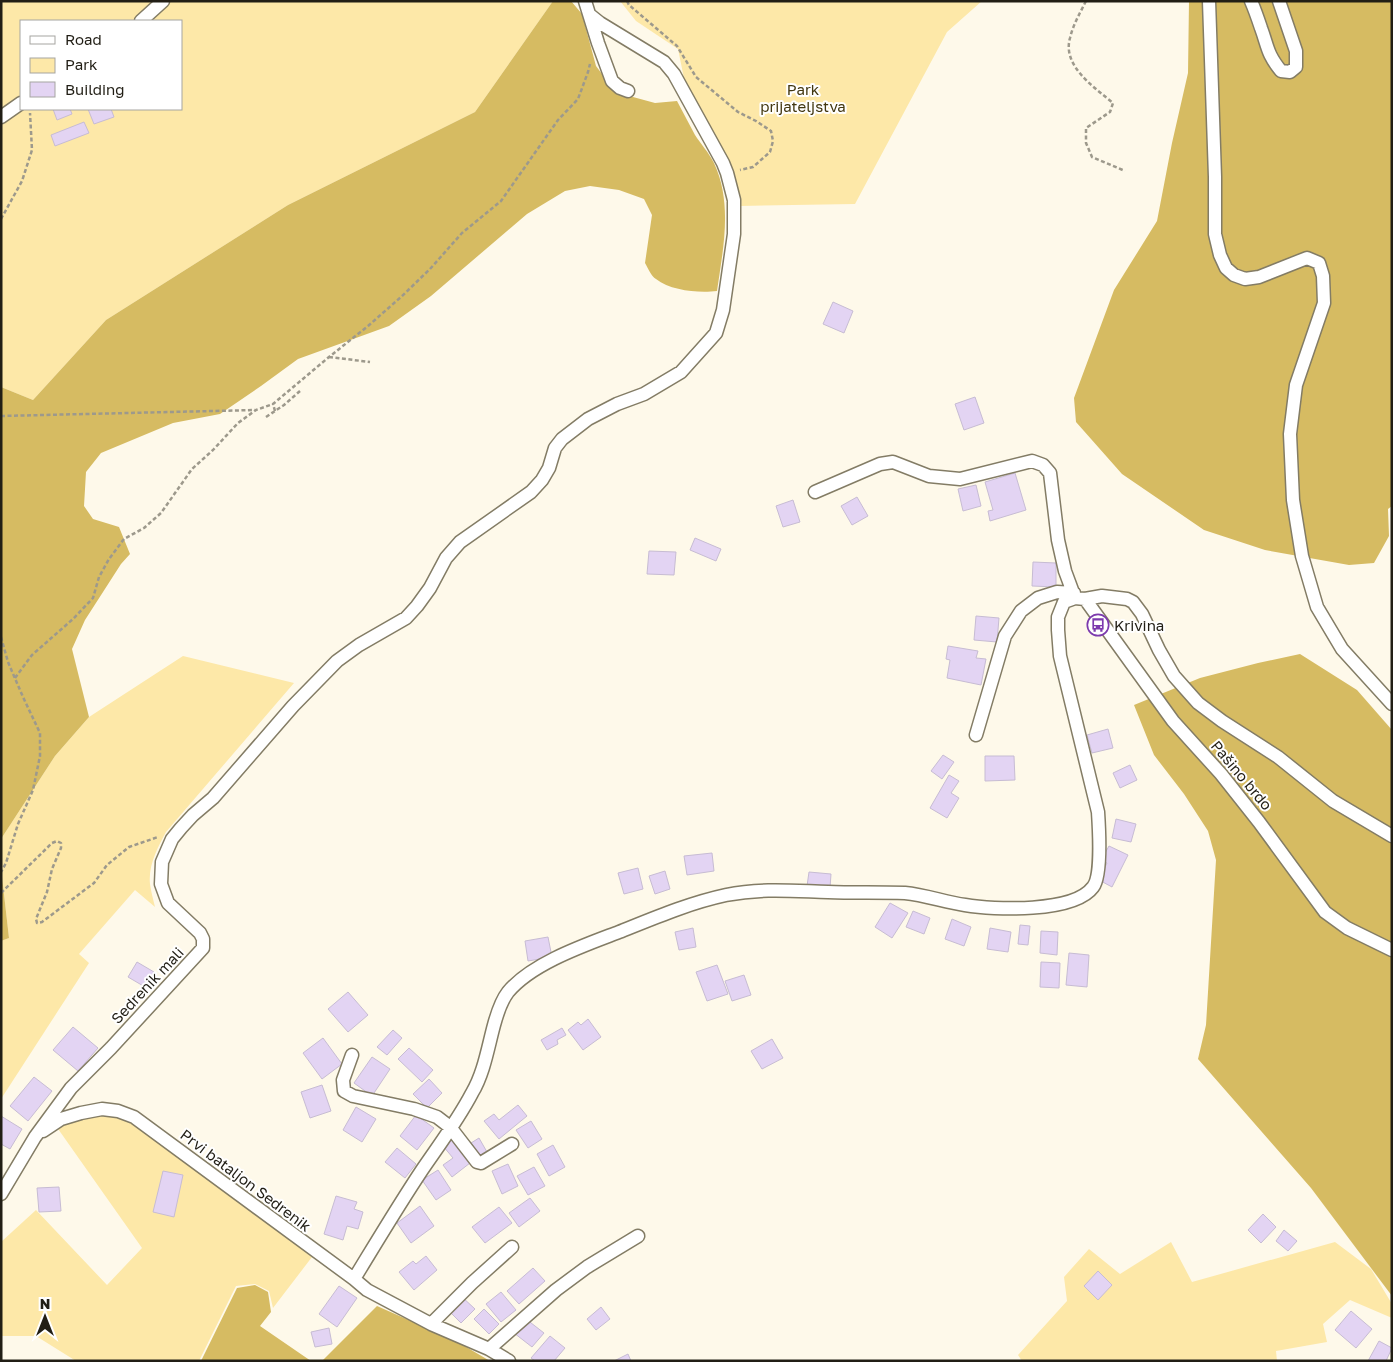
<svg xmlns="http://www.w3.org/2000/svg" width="1393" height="1362" font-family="'Golos Text',sans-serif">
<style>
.green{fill:#fde8a8;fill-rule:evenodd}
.forest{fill:#d6bb62}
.building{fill:#e3d4f3;stroke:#c7bcd3}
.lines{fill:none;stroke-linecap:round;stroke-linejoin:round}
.minor-casing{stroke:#837c65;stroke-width:15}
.path{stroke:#9d998c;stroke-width:2.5;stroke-dasharray:4 2.5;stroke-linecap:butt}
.minor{stroke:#fff;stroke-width:12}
.labels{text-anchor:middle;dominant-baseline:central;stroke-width:4;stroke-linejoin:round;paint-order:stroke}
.park-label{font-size:15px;fill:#423710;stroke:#fff}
.poi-label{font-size:15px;fill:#211e15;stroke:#fff;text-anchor:start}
.street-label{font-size:15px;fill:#211e15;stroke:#fff}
</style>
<rect width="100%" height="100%" fill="#fef9ea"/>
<path class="green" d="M1 1H553L475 112 288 205 106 320 33 400 1 387ZM21 21H181V109H21Z
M620 1H982L947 32 855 204 740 206 733 171 687 93 678 49 636 21Z
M183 656 294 683 166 832C158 847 148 865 150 884 151 891 153 899 155 907L135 890 79 954 89 963 1 1099V941L9 938 1 868V839L55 756 89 717Z
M106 1115H118L147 1131 312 1257 273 1308 269 1291 255 1284 236 1286 199 1361H76L36 1336H1V1242L36 1210 107 1285 142 1248 56 1126 92 1116Z
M1171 1242 1192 1282 1335 1242 1371 1269 1392 1304V1318L1350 1300 1323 1324 1327 1342 1276 1351 1277 1361H1022L1018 1355 1067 1301 1064 1277 1089 1249 1120 1274Z"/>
<path class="forest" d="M553 1H571L582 14 596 66 611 86 633 97 655 103 677 101C683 112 689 124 695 135 701 144 709 153 714 163 733 204 723 249 717 291 699 293 671 291 656 279 651 276 648 268 645 263L652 215 644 199 619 190 590 186 565 191 527 214 431 296 389 326 298 359 261 386 220 414 173 423 101 453 86 472 84 506 93 519 119 527 130 554 121 564 85 620 72 649 89 717 55 756 1 839V387L33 400 106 320 288 205 475 112Z
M1189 1H1392V506L1388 509 1389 536 1374 563 1349 565 1265 550 1204 530 1122 474 1076 422 1074 398 1114 290 1157 221 1172 143 1188 73Z
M1300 654 1357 690 1392 730V1296L1311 1188 1198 1059 1206 1025 1216 860 1208 831 1184 794 1154 755 1134 705 1200 678 1258 663Z
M1 868 9 938 1 941Z
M255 1285 268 1292 271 1312 260 1326 311 1361H201L237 1288Z
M377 1306 456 1341 490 1361H322Z"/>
<path class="building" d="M53 109H70L72 114 57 120Z
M88 109H111L114 117 94 124Z
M84 122 89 133 55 146 51 135Z
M833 302 853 311 844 333 823 324Z
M975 397 984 423 964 430 955 404Z
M1015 473 1026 510 990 521 988 511 993 510 985 482Z
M976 485 981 506 963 511 958 489Z
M857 497 868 516 852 525 841 506Z
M793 500 800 522 783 527 776 506Z
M695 538 721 549 716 561 690 550Z
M649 551 676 552 674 575 647 574Z
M1033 562 1056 563V587L1032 586Z
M976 616 999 618 997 642 974 640Z
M948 646 978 651 976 658 986 659 981 685 947 678 950 660 946 659Z
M1108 729 1113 748 1092 753 1087 735Z
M943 755 954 762 942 779 931 771Z
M985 756H1014L1015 780 985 781Z
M1130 765 1137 780 1120 788 1113 773Z
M949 775 959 781 951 793 959 798 947 818 930 808Z
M1116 819 1136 824 1131 842 1112 838Z
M1109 846 1128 855 1112 887 1099 880 1107 863 1101 860Z
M712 853 714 871 687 875 684 856Z
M638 868 643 889 624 894 618 873Z
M665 871 670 889 655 894 649 876Z
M809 872 831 874 830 888 807 886Z
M890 903 908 913 892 938 875 927Z
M913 911 930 918 924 934 906 927Z
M952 919 971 927 964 946 945 939Z
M1020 925 1030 926 1028 945 1018 944Z
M693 928 696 947 679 950 675 932Z
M990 928 1011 932 1008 952 987 949Z
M1041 931 1058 932 1057 955 1040 953Z
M548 937 552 957 528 961 525 941Z
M1069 953 1089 955 1087 987 1066 985Z
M137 962 154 972 145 987 128 977Z
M1041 962 1060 963 1059 988 1040 987Z
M717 965 728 994 707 1001 696 972Z
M744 975 751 995 732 1001 725 981Z
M348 992 368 1015 348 1032 328 1009Z
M588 1019 601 1037 583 1050 568 1030 578 1022 581 1025Z
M73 1027 98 1048 78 1071 53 1050Z
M562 1028 566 1035 557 1040 558 1044 547 1050 541 1040Z
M393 1030 402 1038 387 1055 377 1047Z
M323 1038 342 1064 322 1079 303 1053Z
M772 1039 783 1058 762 1069 751 1051Z
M409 1048 433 1070 422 1082 398 1059Z
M372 1057 390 1069 372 1096 354 1083Z
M34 1077 52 1091 28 1121 10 1106Z
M429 1079 442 1093 427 1108 413 1094Z
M322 1085 331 1111 310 1118 301 1092Z
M518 1105 527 1116 499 1139 484 1121 494 1114 499 1120Z
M356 1107 376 1119 362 1142 343 1130Z
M416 1115 434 1128 417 1150 400 1136Z
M1 1116 22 1129 10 1149 1 1144Z
M531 1121 542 1139 528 1148 516 1130Z
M456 1136 470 1163 452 1177 443 1165 453 1158 443 1146Z
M479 1138 487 1152 480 1157 471 1143Z
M553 1145 565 1167 549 1176 537 1154Z
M397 1148 416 1164 405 1178 385 1162Z
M508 1164 518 1186 502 1194 492 1171Z
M534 1167 545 1186 528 1195 517 1176Z
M438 1170 451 1190 436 1200 422 1180Z
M163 1171 183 1175 174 1217 153 1212Z
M59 1187 61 1211 39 1212 37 1188Z
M336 1196 357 1202 354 1209 363 1212 358 1229 347 1226 343 1240 324 1234Z
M530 1198 540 1211 519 1227 509 1213Z
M420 1206 434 1226 411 1243 397 1223Z
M499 1207 512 1223 485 1243 472 1227Z
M1263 1214 1276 1227 1261 1243 1248 1230Z
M1284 1230 1297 1241 1288 1251 1276 1241Z
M426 1256 437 1270 414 1290 399 1272 413 1261 416 1264Z
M533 1268 545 1281 519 1304 507 1291Z
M1098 1271 1112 1285 1098 1300 1084 1286Z
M339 1286 357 1298 337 1327 319 1314Z
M501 1292 516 1310 501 1322 486 1304Z
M461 1296 475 1309 461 1323 447 1309Z
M601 1307 610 1319 596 1330 587 1319Z
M484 1309 499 1324 489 1334 474 1319Z
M1351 1311 1372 1329 1356 1348 1335 1330Z
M526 1319 544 1333 532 1347 514 1333Z
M329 1328 332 1344 315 1347 311 1332Z
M550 1336 565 1348 554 1361H535L531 1358Z
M1379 1341 1392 1348 1386 1361H1368Z
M628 1354 631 1361H614Z"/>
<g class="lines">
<g class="minor-casing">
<path id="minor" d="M585 1 598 43 612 81 620 88 628 91
M1209 1 1215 177V234L1220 255 1226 268 1234 275 1245 279 1259 277 1307 258 1319 263 1323 276 1324 303 1296 385 1290 434 1293 500 1302 556 1317 607 1342 649 1392 704
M1251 1C1255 10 1258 19 1261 28 1268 47 1267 54 1281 71L1290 72 1296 67V51L1279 1
M141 21 163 1
M1 117 21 103
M815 492 880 464 893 462 929 476 960 479 1032 461 1043 465 1050 473 1058 540 1065 571 1075 598
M1085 599 1173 721 1221 774 1259 822 1325 912 1347 928 1392 950
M976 735 1005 636 1021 611 1038 598 1057 592 1074 593
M352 1055 343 1080 344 1091 353 1096 414 1109 437 1117 450 1127 477 1162 481 1163 512 1144
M43 1131 61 1119 81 1113 102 1109 118 1111 134 1117 354 1279 367 1290 431 1324 489 1349 509 1361
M1 1194 35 1137 71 1088 111 1048 203 948V939L200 933 168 903 161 884 162 862 172 839 181 828 193 815 213 798 293 706 337 661 359 645 406 618 417 606 430 588 446 558 460 542 531 492 542 480 549 468 555 448 562 439 588 419 617 404 644 394 681 372 716 333 723 310 734 234V200L727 173 723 163 674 74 664 62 600 23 590 15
M354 1279C376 1243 398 1206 422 1170 439 1145 458 1120 472 1093 484 1073 488 1047 494 1025 497 1014 501 1001 508 992 532 963 585 945 619 932 654 918 689 903 726 895 762 888 792 891 828 892 854 893 879 892 905 893 925 895 945 902 965 905 994 910 1074 913 1093 887 1102 876 1099 827 1098 812L1060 656 1058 630V617L1064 602 1075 598 1085 599 1102 596 1127 599 1133 602 1142 614 1159 650 1174 676 1198 703 1222 721 1278 757 1333 801 1392 836
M431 1324 472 1283 512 1247
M489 1349 556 1290 587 1267 638 1236"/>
</g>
<path class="path" d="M627 1 629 5 677 46 696 77 738 112 756 121 771 131 773 141 770 152 753 167 740 170
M1086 1C1080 13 1073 25 1070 38 1062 66 1094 87 1113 103L1110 112 1086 128V143L1092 157 1125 171
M1 219 22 181 32 150 30 113
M329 357 370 362
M275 411 273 404 329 357 368 326 401 297 430 269 462 233 501 201 558 120 578 99 588 72 590 64
M1 416 255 410
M266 417 284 405 300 391
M1 637 8 662 23 697 40 733V756L33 790 18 824 6 863 1 872
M15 678 32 655 73 619 93 598 99 577 109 559 124 539 144 528 161 513 192 469 213 450 238 423 256 410 273 404
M1 893 52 843 57 841 61 843V848L52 869 47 892 36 919 37 923 42 922 94 883 107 865 129 847 158 837"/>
<use href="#minor" class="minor"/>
</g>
<defs>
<g id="bus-ring" transform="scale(1.125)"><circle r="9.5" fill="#fff" stroke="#7c3aae" stroke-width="1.5"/><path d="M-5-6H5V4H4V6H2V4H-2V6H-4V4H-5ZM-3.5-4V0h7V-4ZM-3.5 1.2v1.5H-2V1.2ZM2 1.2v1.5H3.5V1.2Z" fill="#7c3aae"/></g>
</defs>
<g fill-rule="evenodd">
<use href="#bus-ring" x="1098" y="625"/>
</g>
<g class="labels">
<g class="park-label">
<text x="803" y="89">Park<tspan x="803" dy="17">prijateljstva</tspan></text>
</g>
<g class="poi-label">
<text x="1114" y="625">Krivina</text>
</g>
<g class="street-label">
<text transform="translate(1242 775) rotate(50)">Pašino brdo</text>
<text transform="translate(147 985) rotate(-47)">Sedrenik mali</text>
<text transform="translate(246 1180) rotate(37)">Prvi bataljon Sedrenik</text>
</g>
</g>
<rect width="1393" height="1362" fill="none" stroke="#211e15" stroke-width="5"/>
<rect x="20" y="20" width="162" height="90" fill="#ffffff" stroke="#a6a5a1"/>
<rect x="30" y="36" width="25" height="8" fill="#ffffff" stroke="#a6a5a1"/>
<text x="65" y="45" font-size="15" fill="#211e15">Road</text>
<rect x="30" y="58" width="25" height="15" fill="#fde8a8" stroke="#a6a5a1"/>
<text x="65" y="70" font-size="15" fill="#211e15">Park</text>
<rect x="30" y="82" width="25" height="15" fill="#e3d4f3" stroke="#a6a5a1"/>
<text x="65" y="95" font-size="15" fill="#211e15">Building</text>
<g transform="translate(45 1317)" stroke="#ffffff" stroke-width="4" paint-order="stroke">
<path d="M0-4L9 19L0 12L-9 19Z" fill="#211e15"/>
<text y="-8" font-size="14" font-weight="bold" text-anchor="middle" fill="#211e15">N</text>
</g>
</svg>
